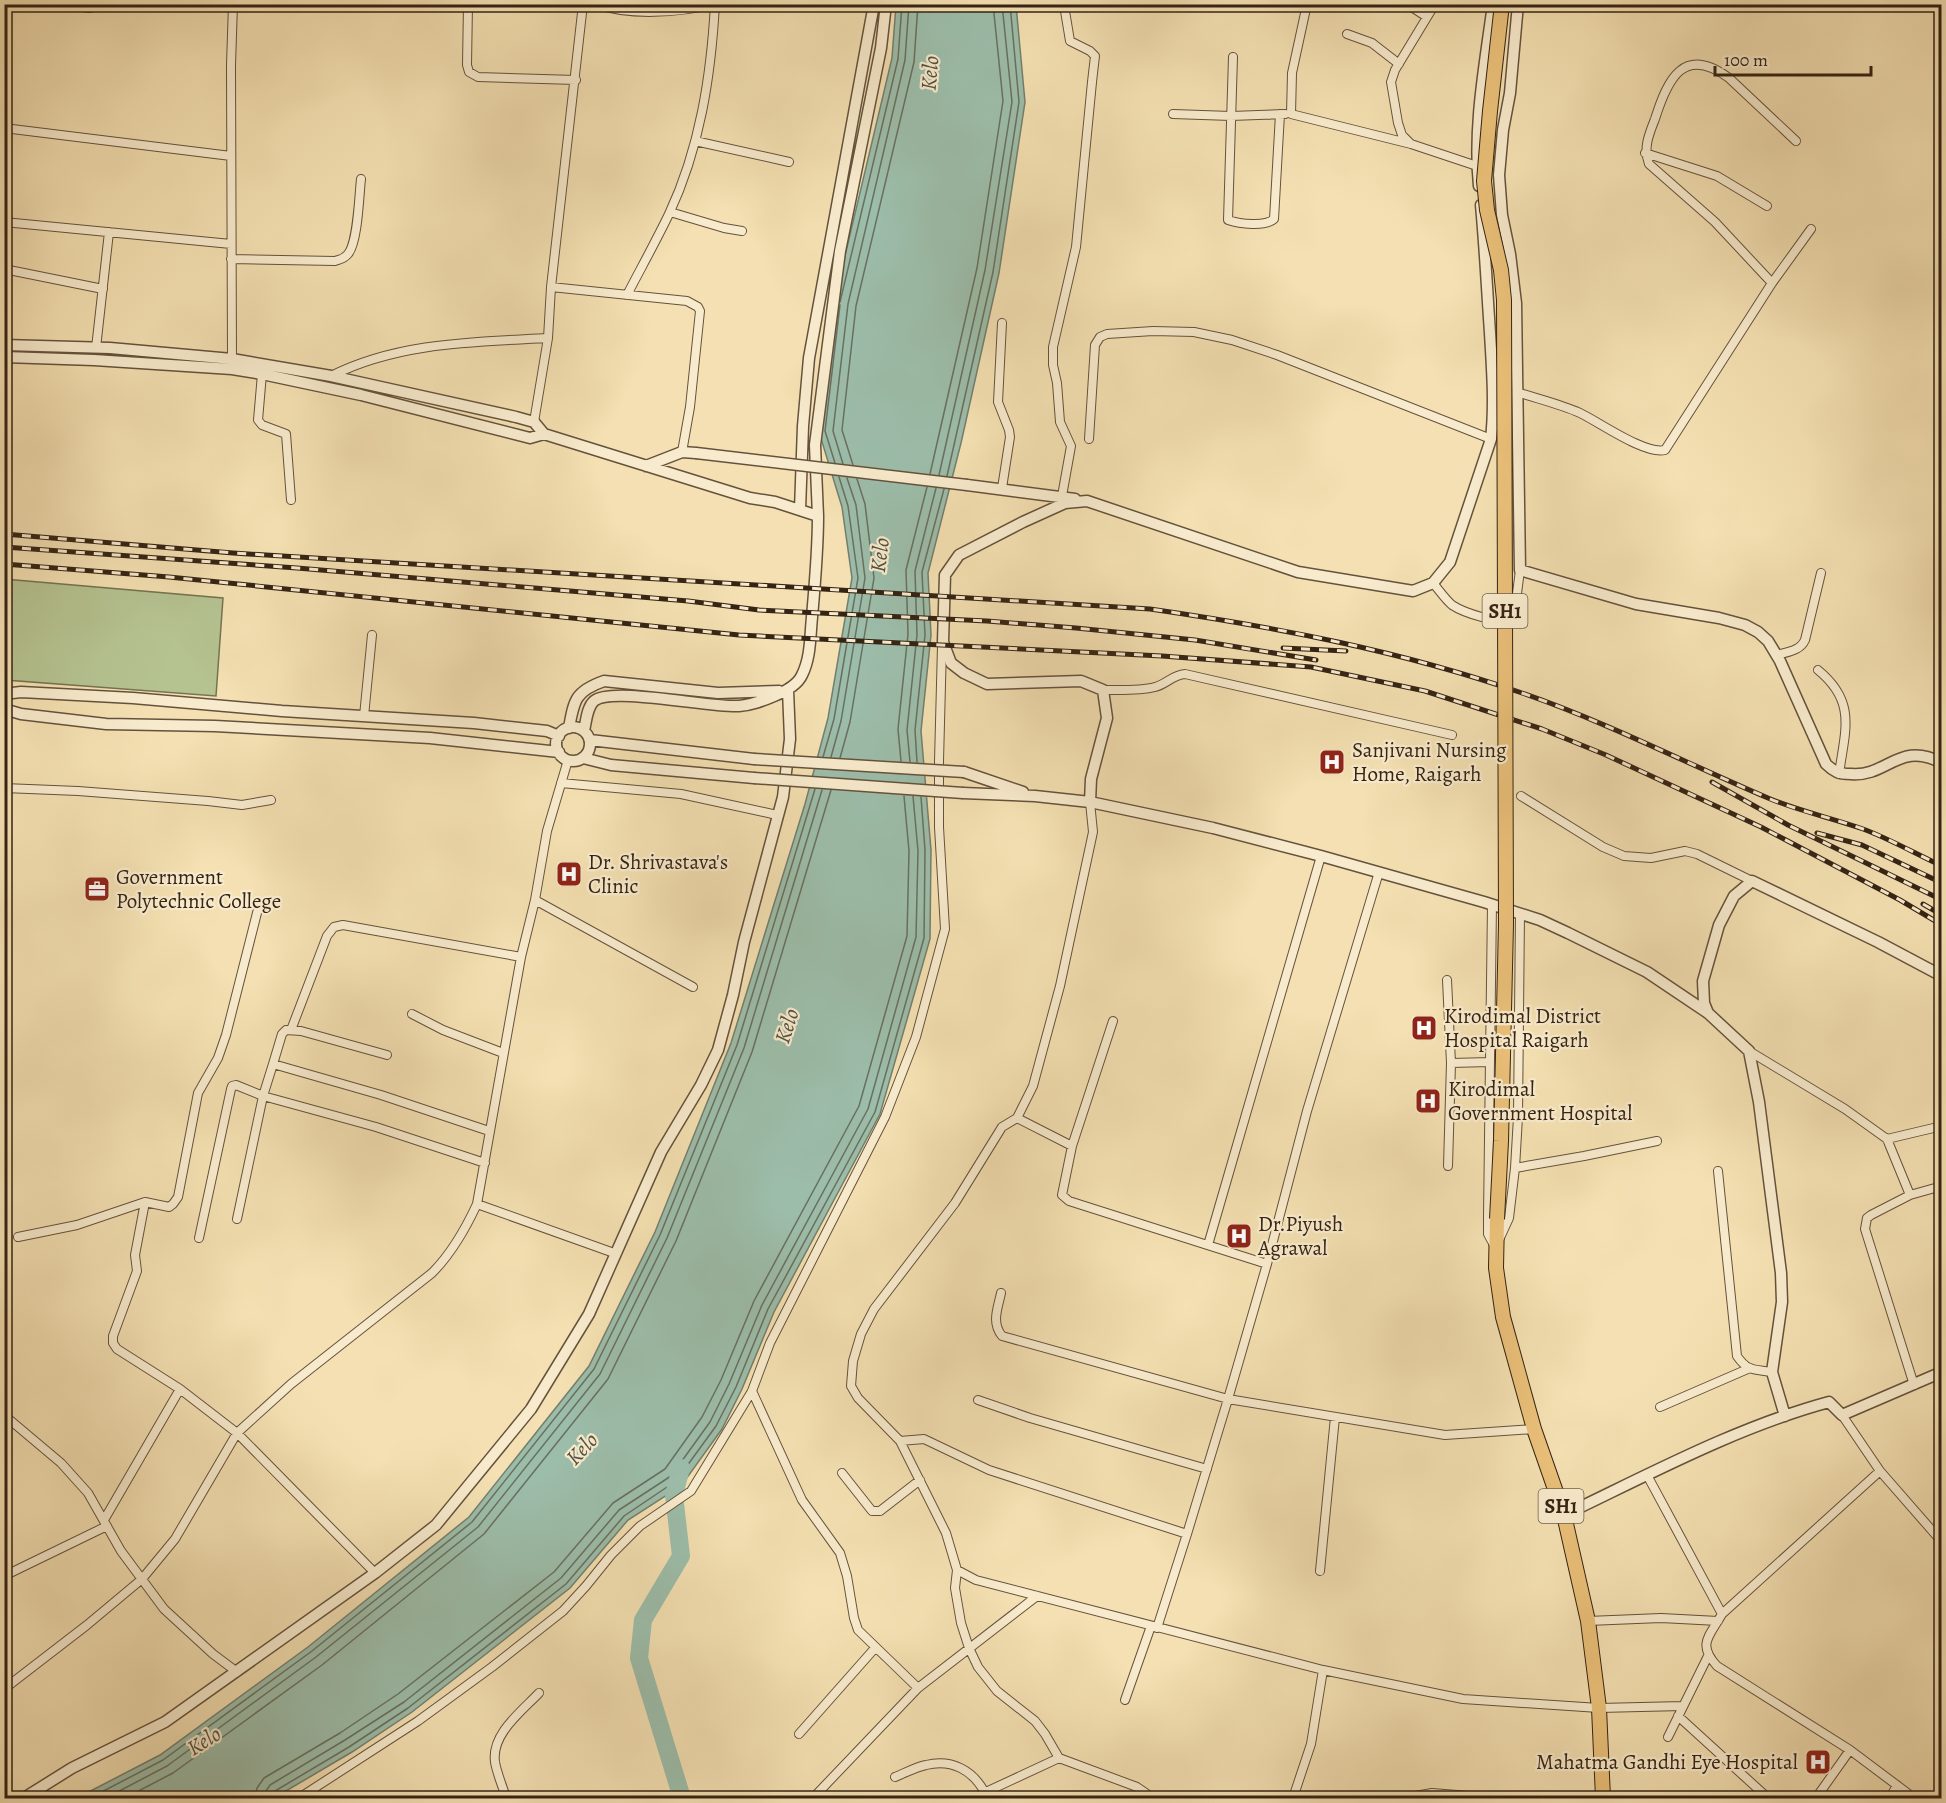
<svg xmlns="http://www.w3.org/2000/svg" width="1946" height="1803" font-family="Alegreya,serif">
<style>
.green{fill:#b5c391;stroke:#757352;stroke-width:1.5}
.water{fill:#9cbdaa;stroke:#737f6e;stroke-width:1.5}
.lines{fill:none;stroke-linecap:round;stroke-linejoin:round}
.shore{stroke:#68705f;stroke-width:1.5}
.river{stroke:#9cbdaa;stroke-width:18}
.minor-casing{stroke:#65523c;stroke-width:10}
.tertiary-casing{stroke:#65523c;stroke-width:13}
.primary-casing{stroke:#352314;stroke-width:16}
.minor{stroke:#f8ebcd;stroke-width:8}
.tertiary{stroke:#f8ebcd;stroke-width:10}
.primary{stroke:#eac079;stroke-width:14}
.rail-casing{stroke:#352314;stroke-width:5}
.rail{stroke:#f8ebcd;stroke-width:3;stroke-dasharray:9;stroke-linecap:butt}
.tertiary-bridge-casing{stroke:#65523c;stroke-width:13;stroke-linecap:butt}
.primary-bridge-casing{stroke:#352314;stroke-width:16;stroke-linecap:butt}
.tertiary-bridge{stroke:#f8ebcd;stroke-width:10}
.primary-bridge{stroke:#eac079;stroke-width:14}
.labels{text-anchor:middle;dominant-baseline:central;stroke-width:4.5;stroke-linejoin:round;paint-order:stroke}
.shield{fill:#f8ebcd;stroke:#705f4c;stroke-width:1.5}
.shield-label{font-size:20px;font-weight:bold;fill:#352314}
.poi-label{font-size:21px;fill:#352314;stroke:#f8ebcd;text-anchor:start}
.water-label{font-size:22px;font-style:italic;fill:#545141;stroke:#f8ebcd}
</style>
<rect width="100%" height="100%" fill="#f4e0b2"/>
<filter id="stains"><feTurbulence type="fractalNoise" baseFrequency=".00333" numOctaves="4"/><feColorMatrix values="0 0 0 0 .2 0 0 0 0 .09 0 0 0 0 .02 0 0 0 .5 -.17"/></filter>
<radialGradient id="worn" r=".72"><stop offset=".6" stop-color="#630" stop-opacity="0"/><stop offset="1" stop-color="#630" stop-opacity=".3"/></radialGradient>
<path class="green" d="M4 579 223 598 216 696 5 680Z"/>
<path class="water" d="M896 5H1016L1025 102 999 273 961 443 928 573 931 635 921 731 931 850 930 939 880 1114 774 1312 742 1389 722 1429 681 1486 628 1520 570 1588 412 1712 352 1752 274 1798H77L160 1755 308 1647 469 1517 589 1366 655 1232 731 1043 805 804 828 718 852 578 842 507 819 432 834 302 892 58Z"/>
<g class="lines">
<path class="shore" d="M840 302 898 59 902 4
M835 463 825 431 840 305
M843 464 833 431 848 304 905 60 909 4
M853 465 842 430 856 306 914 62 918 4
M930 474 977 268 1003 101 993 4
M939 475 985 270 1012 102 1002 4
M947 476 993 272 1019 102 1010 4
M823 757 834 719 858 578 848 506 839 477
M831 757 841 721 865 578 856 505 847 478
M840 758 850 722 874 578 865 504 857 479
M901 761 898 729 908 634 906 570 927 487
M910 762 907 730 917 635 915 571 936 488
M917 762 915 730 925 635 922 572 944 489
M90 1798 163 1760 312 1651 472 1522 594 1369 660 1235 737 1045 815 789
M106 1798 167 1766 316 1657 478 1527 600 1374 667 1238 744 1048 822 790
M125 1798 173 1773 322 1665 484 1534 608 1379 676 1241 752 1052 831 790
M255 1798 257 1788 264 1778 340 1733 398 1694 554 1572 613 1503 665 1469 702 1417 721 1380 754 1301 859 1106 907 936 909 851 904 796
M264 1798 266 1791 270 1785 345 1740 404 1702 561 1578 619 1510 671 1476 710 1422 729 1384 762 1305 868 1109 916 937 918 851 913 796
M272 1798 275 1791 349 1747 408 1708 566 1584 624 1516 676 1481 716 1426 736 1387 768 1309 875 1112 924 938 925 850 921 797"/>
<path class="river" d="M681 1468 674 1495 681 1556 643 1620 639 1658 682 1798"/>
<g class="minor-casing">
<path id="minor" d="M56 4 90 8
M468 4 467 65 469 72 478 77 576 80
M595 4C630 16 678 13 714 4
M1307 4 1292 73 1291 114 1411 144
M1407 4 1427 17
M1435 4 1395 70 1391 82 1398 123 1402 135 1411 144 1477 166
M1347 34 1372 43 1399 64
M1233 57 1228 220C1240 224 1265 227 1274 219L1280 114
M1173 114 1231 116 1285 114
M4 128 231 156
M695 141 789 162
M1645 153 1717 176 1767 206
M670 212 724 228 742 231
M4 222 231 244
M231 259 335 261C341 259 344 259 348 254 358 242 359 196 361 179
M4 269 103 289
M1772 283 1715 222 1649 164C1643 148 1649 134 1655 119 1668 78 1684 45 1729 78L1796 141
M551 287 687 301 698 307 700 311 690 407 682 452
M627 295C641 268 656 241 669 214 700 148 711 76 715 4
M96 348 109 232
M232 359 231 65 233 4
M262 374 258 420 262 425 286 434 291 500
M331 376C398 342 475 342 548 338
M1517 392C1538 399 1560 404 1580 413 1599 422 1645 455 1665 450L1772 283 1811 229
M534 422 548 338 551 287 583 4
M1089 439 1095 345 1100 337 1107 334 1153 331 1194 332 1232 340 1277 355 1491 439
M1002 488 1010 437 1009 430 998 402 1002 323
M1062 496 1071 446 1060 422 1057 383 1053 365V347L1076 247 1092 82 1095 56 1090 51 1070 41 1065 11 1066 4
M1433 583C1439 590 1445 599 1452 605 1464 613 1499 624 1512 620L1514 617 1520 570
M1777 655C1787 652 1800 651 1805 640L1821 573
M1818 670C1857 702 1845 730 1839 774
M1103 690C1120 690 1140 691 1155 687 1167 684 1172 675 1185 674L1452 735
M364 716 372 635
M561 783 681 794 777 815
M4 788 78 791 208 801 242 805 271 800
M1521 796 1603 847 1624 856 1651 858 1685 851 1697 854 1752 881
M1090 802 1093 832 1060 986 1033 1086 1017 1118 1002 1127 955 1203 874 1309 861 1334 853 1361 851 1386 858 1398 900 1441 946 1533 957 1570 976 1580 1323 1670 1463 1699 1599 1708 1683 1706
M535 900 693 987
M1492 904 1488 1216V1234L1495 1247
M259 905 226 1035 218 1058 198 1093 178 1197 173 1204 169 1207 145 1202 135 1255 137 1271 113 1336V1343L117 1349 180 1389 237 1433 375 1573
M1447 980 1451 1063 1448 1166
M412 1014 443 1030 503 1053
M1113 1021 1072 1146 1062 1195 1069 1201 1267 1264
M291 1030 327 936 334 927 343 925 521 957
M1749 1051 1845 1109 1887 1139 1910 1195
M1451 1063 1490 1062
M273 1064 282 1034 286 1030 301 1031 387 1055
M1017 1118 1072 1146
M1887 1139 1942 1126
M1515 1168 1518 1117 1520 913
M1718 1171 1737 1356C1748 1372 1754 1369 1772 1372
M477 1204 614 1253
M237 1219 263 1096 376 1127 485 1163
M18 1237 77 1225 145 1202
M199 1238 231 1089 232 1086 236 1085 263 1096 273 1064 381 1095 489 1131
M1498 1242 1509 1218 1515 1168 1584 1156 1657 1141
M1208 1245 1321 856
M1001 1293C998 1308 991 1322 1002 1336L1228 1399 1445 1435 1534 1429
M1914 1385 1865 1229 1867 1218 1871 1215 1910 1195 1942 1186
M752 1391 802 1500 840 1553 847 1576 854 1618 858 1630 918 1688
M978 1400 1030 1418 1207 1469
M1660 1407 1750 1368
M4 1415 61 1463 88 1493 121 1551 164 1609 213 1654 237 1672
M1842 1415 1880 1471 1942 1542
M900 1441 924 1439 989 1470 1187 1534
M1880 1471 1722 1614C1709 1637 1697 1644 1717 1666L1850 1750 1914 1798
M842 1473 872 1511H880L920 1480
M1647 1475 1722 1614
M104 1520 180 1389
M957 1570 955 1588 961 1623 969 1648 978 1667 997 1691 1035 1721 1045 1734 1059 1758 1137 1787 1153 1798
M1320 1571 1335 1417
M4 1576 107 1526
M1588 1621 1661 1618 1718 1621
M1157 1628 1187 1534 1228 1399 1267 1264 1307 1111 1379 872
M4 1689 87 1625 142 1579 175 1539 237 1433 291 1384 432 1273C452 1253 465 1230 477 1204L521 957 535 900 547 831 568 760
M1125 1700 1151 1626
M1678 1716 1768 1798
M799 1734 875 1648
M1668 1737 1708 1656
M895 1777C905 1773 916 1767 926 1765 952 1759 973 1770 985 1793
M299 1798 418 1721 492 1667 563 1611 586 1586 611 1555 640 1526 691 1491 752 1391 770 1343 885 1117 916 1037 945 929 939 827V761L942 646
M506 1798C503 1787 497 1774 495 1762 491 1734 522 1711 539 1693
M813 1798 918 1688 1037 1596
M973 1798 1059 1758
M1293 1798 1311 1744 1323 1670
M1404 1798 1432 1793 1482 1797 1536 1798
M1816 1798 1850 1750
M1890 1798 1897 1785"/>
</g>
<g class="tertiary-casing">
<path id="tertiary" d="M1518 4 1510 93 1503 130 1499 175 1502 215 1510 254 1516 303 1520 570 1636 604 1719 618 1745 625 1758 632 1768 641 1780 661 1826 764C1829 767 1833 770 1837 772 1841 774 1847 774 1851 774 1888 777 1899 740 1942 763
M1479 186C1473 126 1485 65 1493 4
M4 345 110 348 232 359 331 376 516 417 534 422 544 434
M4 357 94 360 232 369 262 374 361 395 530 438 544 434 750 498 775 502 818 516C818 550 815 583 812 617 810 636 811 657 802 675 797 686 784 692 774 696 762 701 752 705 739 706 710 708 612 686 594 701 587 707 586 722 584 731
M646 466 682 452 696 453
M967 485 1075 499
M800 510 803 426 809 358 874 4
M818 516 815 445 840 251 881 48 886 4
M4 694 21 692 133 698 282 711 474 723 547 731 559 736
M4 709 21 714 106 724 215 726 430 738 559 752
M556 744a17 17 0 1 1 34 0a17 17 0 1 1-34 0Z
M569 728C574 699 576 691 604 681L718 693 779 691
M590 740 754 759
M583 758 611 765 754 778
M964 772 1023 792
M963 793 1035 796 1090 802 1213 828 1321 856 1484 902 1540 920 1568 933 1647 972 1708 1013
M1090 802 1091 779 1107 718 1103 690 1081 681 987 684 964 673 951 663 943 642 945 575 959 555 1023 522 1065 503 1087 501 1298 572 1413 591 1433 583 1450 562 1491 439C1495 404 1492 368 1490 333 1487 290 1485 248 1481 205
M1785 1416 1772 1372 1782 1302 1781 1273 1759 1102 1749 1051 1708 1013 1704 1003 1703 981 1719 925 1734 896 1752 881 1878 942 1942 976
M1564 1515C1650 1474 1737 1427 1829 1402L1842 1415 1942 1372
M24 1798 72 1768 165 1722 375 1573 436 1525 531 1409 589 1314 661 1152 701 1085 718 1050 733 995 744 942 783 797 790 739 788 690"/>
</g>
<g class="primary-casing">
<path id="primary" d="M1497 1219 1496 1268 1503 1317 1534 1429 1564 1515 1588 1621 1599 1708 1603 1798"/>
</g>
<use href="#minor" class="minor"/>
<use href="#tertiary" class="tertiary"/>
<use href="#primary" class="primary"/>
<g class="rail-casing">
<path id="rail" d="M4 534 233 553 1150 609C1276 627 1401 651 1522 693 1606 722 1686 763 1768 798 1799 811 1832 818 1863 829 1890 839 1916 854 1942 866
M4 547 297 568 688 601 759 610 987 621 1076 628 1195 640 1316 660
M4 564 169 577 739 635 1162 656 1311 667 1425 691 1542 729 1606 755 1761 827 1900 900 1942 925
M1283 648 1346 651
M1712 782 1788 825 1942 900
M1817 833 1862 845 1942 883
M1923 904 1942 915"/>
</g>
<use href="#rail" class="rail"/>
<g class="tertiary-bridge-casing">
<path id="tertiary-bridge" d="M696 453 967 485
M754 759 964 772
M754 778 963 793"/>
</g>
<g class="primary-bridge-casing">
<path id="primary-bridge" d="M1497 1219 1501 1141 1506 924 1504 300 1501 270 1487 210 1484 181 1490 111 1502 4"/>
</g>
<use href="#tertiary-bridge" class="tertiary-bridge"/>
<use href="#primary-bridge" class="primary-bridge"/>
</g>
<defs>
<g id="hospital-square" transform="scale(1.35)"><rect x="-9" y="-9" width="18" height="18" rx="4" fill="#8f2418" stroke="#f8ebcd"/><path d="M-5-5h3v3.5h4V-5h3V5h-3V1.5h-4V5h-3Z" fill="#fff"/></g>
<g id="office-square" transform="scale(1.35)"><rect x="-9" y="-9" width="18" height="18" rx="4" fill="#8f2418" stroke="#f8ebcd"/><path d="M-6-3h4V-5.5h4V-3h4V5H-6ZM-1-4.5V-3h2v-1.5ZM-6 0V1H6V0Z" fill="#fff"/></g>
</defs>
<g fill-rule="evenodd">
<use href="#hospital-square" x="1332" y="762"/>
<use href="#hospital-square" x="569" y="874"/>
<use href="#office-square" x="97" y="889"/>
<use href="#hospital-square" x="1424" y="1028"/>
<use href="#hospital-square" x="1428" y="1101"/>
<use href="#hospital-square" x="1239" y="1236"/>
<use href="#hospital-square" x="1818" y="1762"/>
</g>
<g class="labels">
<g class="shield">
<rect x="1482.5" y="594" width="45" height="34" rx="4.5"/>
<rect x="1538.5" y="1489" width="45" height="34" rx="4.5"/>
</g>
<g class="shield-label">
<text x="1505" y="611">SH1</text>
<text x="1561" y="1506">SH1</text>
</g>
<g class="poi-label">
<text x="1352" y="750">Sanjivani Nursing<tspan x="1352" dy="24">Home, Raigarh</tspan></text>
<text x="588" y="862">Dr. Shrivastava's<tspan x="588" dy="24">Clinic</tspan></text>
<text x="116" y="877">Government<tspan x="116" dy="24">Polytechnic College</tspan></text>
<text x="1444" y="1016">Kirodimal District<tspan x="1444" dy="24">Hospital Raigarh</tspan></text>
<text x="1448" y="1089">Kirodimal<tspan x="1448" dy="24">Government Hospital</tspan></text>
<text x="1258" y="1224">Dr.Piyush<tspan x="1258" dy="24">Agrawal</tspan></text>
<text x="1798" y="1762" text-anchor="end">Mahatma Gandhi Eye Hospital</text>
</g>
<g class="water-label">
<text transform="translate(930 73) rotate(-85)">Kelo</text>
<text transform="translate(880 555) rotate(-83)">Kelo</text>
<text transform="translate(787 1026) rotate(-72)">Kelo</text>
<text transform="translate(582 1449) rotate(-47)">Kelo</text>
<text transform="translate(204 1741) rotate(-32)">Kelo</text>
</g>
</g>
<rect width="1946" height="1803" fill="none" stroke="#f4e0b2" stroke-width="24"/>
<rect x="6" y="6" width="1934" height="1791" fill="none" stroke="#352314" stroke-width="3"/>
<rect x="12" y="12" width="1922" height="1779" fill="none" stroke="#352314" stroke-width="1.5"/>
<path d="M1715 66v9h156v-9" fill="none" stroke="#352314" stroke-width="3"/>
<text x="1724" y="66" font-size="18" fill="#352314" stroke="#f8ebcd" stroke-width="4.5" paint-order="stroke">100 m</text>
<rect width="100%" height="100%" filter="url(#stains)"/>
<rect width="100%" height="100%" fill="url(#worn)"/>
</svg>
